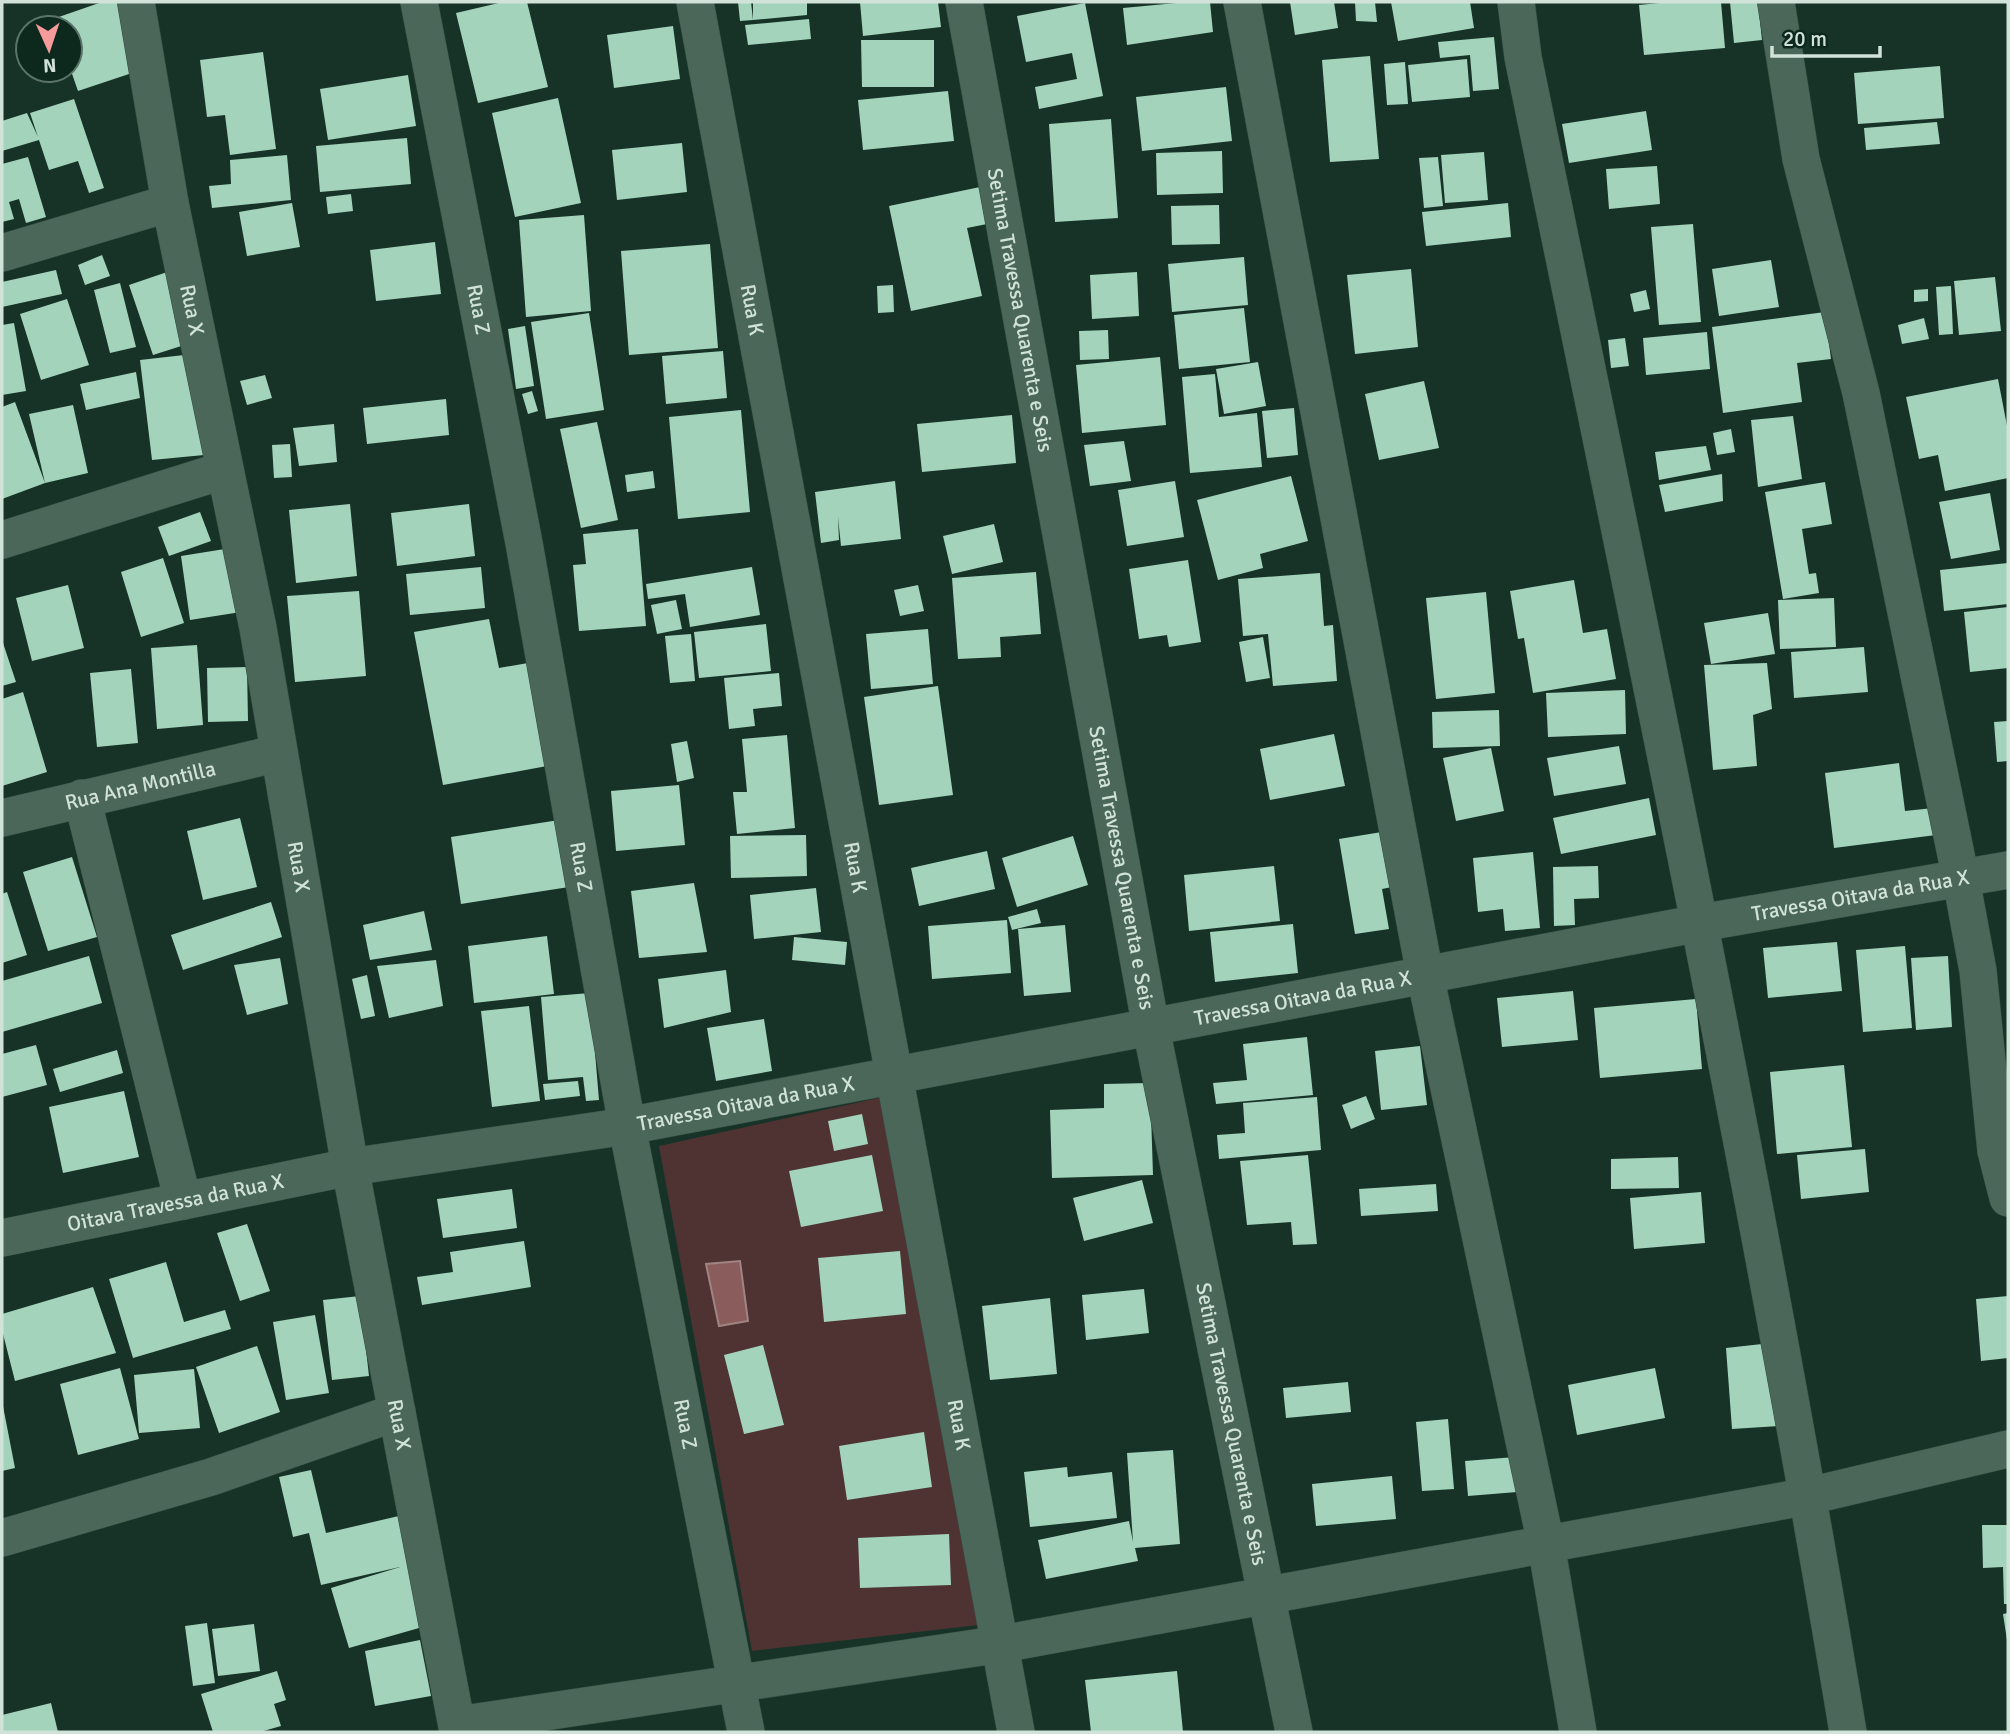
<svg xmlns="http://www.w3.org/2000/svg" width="2010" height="1734" font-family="Signika,sans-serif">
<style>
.green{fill:#4f3333}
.water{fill:#8a5c5c;stroke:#9f8482;stroke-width:2}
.building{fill:#a3d3bb}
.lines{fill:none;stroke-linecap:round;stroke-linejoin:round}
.minor-casing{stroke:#364f44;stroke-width:38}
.minor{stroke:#4a6759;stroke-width:37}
.labels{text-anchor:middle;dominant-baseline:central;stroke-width:7;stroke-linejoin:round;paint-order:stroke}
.street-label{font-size:21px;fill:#d1e2d9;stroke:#0d291d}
</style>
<rect width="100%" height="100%" fill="#173327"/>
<path class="green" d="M883 1097 987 1624 752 1651 659 1146Z"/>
<path class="water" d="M740 1261 748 1321 719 1326 706 1264Z"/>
<path class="building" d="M102 2H120L144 69 78 91 70 68V28H56L53 19Z
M503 2H527L548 87 478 103 456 13Z
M738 2H751L753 20 740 21Z
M753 2H807V15L753 20Z
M860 2H938L941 27 863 36Z
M1187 2H1210L1213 32 1127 45 1123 8Z
M1290 2H1334L1338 28 1295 35Z
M1355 2H1375L1377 22 1356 21Z
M1391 2H1470L1474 28 1398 41Z
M1670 2H1721L1725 48 1644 55 1639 5Z
M1730 2H1758L1762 40 1734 43Z
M1085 3 1103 96 1039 109 1035 87 1077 79 1072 53 1026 62 1017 16Z
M809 19 811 39 748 45 745 25Z
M673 26 680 79 614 88 607 35Z
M1494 37 1499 89 1473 91 1470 55 1440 58 1438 42Z
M861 40H934V87H862Z
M263 52 276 149 230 155 225 115 207 117 200 60Z
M1370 56 1379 159 1330 162 1322 60Z
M1467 59 1470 97 1412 102 1408 65Z
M1405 62 1408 104 1387 105 1384 64Z
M1940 66 1944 118 1858 124 1854 73Z
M408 75 416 126 328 140 320 89Z
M1226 87 1232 141 1142 151 1136 97Z
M948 91 954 141 863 150 858 100Z
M558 98 581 203 515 217 492 113Z
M74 99 104 188 89 193 78 161 49 170 39 140 2 151V121L27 113 38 137 30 113Z
M1646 111 1652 150 1569 163 1562 124Z
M1111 119 1118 218 1055 222 1049 124Z
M1937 122 1940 144 1866 150 1864 128Z
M407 138 411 184 320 192 316 146Z
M682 143 687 192 617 200 612 150Z
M1222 151 1223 193 1157 195 1156 153Z
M1484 152 1488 200 1445 203 1441 155Z
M287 155 291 200 212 208 209 186 231 184 230 160Z
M28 157 46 217 26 223 19 199 9 202 14 219 2 222V164Z
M1438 157 1443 206 1424 208 1419 158Z
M1657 166 1660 204 1609 209 1606 169Z
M980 187 987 224 967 228 982 296 911 311 889 206Z
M351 194 353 211 328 214 326 197Z
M292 203 300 247 247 256 239 212Z
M1508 203 1511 237 1426 246 1422 212Z
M1219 205 1220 244 1172 245 1171 206Z
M584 215 591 311 526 317 519 220Z
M1693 224 1701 322 1659 325 1651 227Z
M435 242 441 294 376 301 370 250Z
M710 244 718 348 629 355 621 251Z
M102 255 110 276 85 285 78 265Z
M1244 257 1248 305 1172 312 1168 264Z
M1771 260 1779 307 1719 316 1712 269Z
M1411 269 1418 347 1355 354 1347 275Z
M56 270 62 294 2 307V282Z
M173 270 197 341 153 355 129 285Z
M1137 272 1139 316 1092 319 1090 275Z
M1995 277 2001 331 1959 335 1954 281Z
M120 283 136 347 110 353 94 290Z
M893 285 894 312 878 313 877 286Z
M1951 286 1953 334 1939 335 1936 287Z
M1928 289V301L1914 302V290Z
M1646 290 1650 309 1634 312 1630 294Z
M67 299 89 365 41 380 20 314Z
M1244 308 1250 362 1179 369 1174 315Z
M1825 312 1831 359 1797 363 1802 402 1723 413 1712 327Z
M589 313 604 410 546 419 531 322Z
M1924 318 1929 339 1902 344 1898 325Z
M14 323 26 391 2 395V325Z
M525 326 534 386 516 389 508 329Z
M1108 330 1109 359 1080 360 1079 331Z
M1707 332 1710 369 1646 375 1643 338Z
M1625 338 1629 366 1611 368 1608 340Z
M723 351 727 398 666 404 662 356Z
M193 354 204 455 152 460 140 360Z
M1160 357 1166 425 1082 433 1076 365Z
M1258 362 1266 406 1224 414 1216 369Z
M136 372 140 398 86 410 80 384Z
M1215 374 1219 417 1257 413 1262 467 1190 473 1182 377Z
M265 375 272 398 247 405 240 381Z
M1998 379 2008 431V478L1945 491 1938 455 1919 459 1906 397Z
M1424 381 1439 448 1379 460 1365 394Z
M532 391 538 411 528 414 522 394Z
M446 399 449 435 367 444 363 408Z
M15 402 45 483 29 414 73 405 88 473 45 483 2 499V407Z
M1294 408 1298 455 1267 458 1262 411Z
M741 410 750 512 678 519 669 417Z
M1012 415 1016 463 922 472 917 424Z
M1793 416 1802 479 1758 487 1751 420Z
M597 422 618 520 581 528 560 429Z
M334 424 337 462 299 466 293 428Z
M1731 429 1735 452 1717 455 1713 433Z
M1124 441 1131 481 1090 486 1084 445Z
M290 444 292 477 274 478 272 445Z
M1706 446 1711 470 1659 480 1655 452Z
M653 471 655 488 627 492 625 475Z
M1722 474 1723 501 1665 512 1659 485Z
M1291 476 1308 541 1260 554 1263 568 1218 580 1197 500Z
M895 481 901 539 841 546 838 517 839 540 821 543 815 492Z
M1175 481 1184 537 1127 546 1118 490Z
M1825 482 1832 524 1802 529 1809 574 1816 573 1819 593 1783 599 1765 492Z
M1990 493 2000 550 1951 559 1939 502Z
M350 504 357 576 296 583 289 510Z
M469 504 475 556 397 566 391 513Z
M200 512 211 541 169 556 158 527Z
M994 524 1003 562 952 574 943 536Z
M638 529 646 626 579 631 573 565 586 564 583 534Z
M231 548 241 612 190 620 181 556Z
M163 558 184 623 141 637 121 572Z
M1188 560 1201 642 1169 647 1167 635 1139 639 1129 569Z
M2008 563V604L1944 611 1940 570Z
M481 567 485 608 410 615 406 574Z
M752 567 760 615 690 627 685 594 648 599 646 584Z
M1036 572 1041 634 1000 637 1001 657 958 659 952 578Z
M1320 573 1324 626 1333 625 1337 681 1273 686 1268 634 1243 636 1238 579Z
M1574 580 1583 633 1607 629 1616 679 1533 693 1524 638 1518 639 1510 591Z
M68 585 84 648 32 661 16 598Z
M918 585 924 611 900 616 894 590Z
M359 591 366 676 295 682 287 596Z
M1486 592 1495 693 1436 699 1426 598Z
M1834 598 1836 647 1780 649 1778 600Z
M676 600 682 629 657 634 651 605Z
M2008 607V668L1970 672 1964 612Z
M1768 613 1775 654 1711 664 1704 623Z
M489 619 499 668 528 663 547 766 443 785 414 632Z
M766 624 771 671 699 678 694 632Z
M928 629 933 684 871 689 866 634Z
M691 634 695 681 670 683 665 636Z
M1263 637 1270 678 1246 682 1239 642Z
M2 640 16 682 2 686Z
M197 645 203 725 157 729 151 648Z
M1864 647 1868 692 1794 698 1791 652Z
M1767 663 1772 709 1753 715 1757 766 1713 770 1704 665Z
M247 667 248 721 208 722 207 668Z
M131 669 138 743 97 747 90 673Z
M779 673 782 706 753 709 755 726 729 729 724 678Z
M938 686 953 795 879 805 864 697Z
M1625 690 1626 734 1548 737 1546 693Z
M23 692 47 772 2 786V699Z
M1499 710 1500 746 1433 748 1432 712Z
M2008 721V761L1997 762 1994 722Z
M1334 734 1345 786 1270 800 1260 749Z
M787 735 795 828 737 834 733 792H747L742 739Z
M687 741 694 778 677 782 671 744Z
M1619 746 1626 784 1554 796 1547 758Z
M1491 748 1504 811 1456 821 1443 758Z
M1899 763 1905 811 1933 808 1936 835 1834 848 1825 773Z
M679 785 685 845 616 851 611 791Z
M1649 798 1656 835 1561 854 1553 818Z
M240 818 257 887 203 900 187 831Z
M559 820 569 887 461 904 451 837Z
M1394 830 1402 885 1382 889 1389 929 1355 934 1339 839Z
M806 835 807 876 731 878 730 836Z
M1073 836 1088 885 1017 907 1002 858Z
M987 851 995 889 919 906 911 868Z
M1533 852 1540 928 1505 931 1503 909 1478 912 1473 858Z
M72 857 97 937 48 951 23 872Z
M1274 866 1280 921 1189 931 1184 875Z
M1598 866 1599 898 1574 899 1575 925 1554 926 1553 867Z
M694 883 707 952 639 958 631 891Z
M816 888 821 932 754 939 750 895Z
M7 892 27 955 2 963V894Z
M271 902 282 937 183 970 171 935Z
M1037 909 1041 923 1012 930 1008 917Z
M424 911 432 950 370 960 363 925Z
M1007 920 1011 973 932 979 928 926Z
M1293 924 1298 973 1215 982 1210 932Z
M1065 925 1071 992 1024 996 1018 929Z
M547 936 554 994 474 1003 468 946Z
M794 937 847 942 845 965 792 960Z
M1837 942 1842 991 1768 998 1763 948Z
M1905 946 1912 1028 1863 1032 1856 950Z
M89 956 102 1003 2 1032V981Z
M1948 956 1952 1027 1916 1030 1911 958Z
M280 958 288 1004 247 1015 234 965Z
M436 960 443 1006 389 1018 377 966Z
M726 970 731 1012 664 1028 658 979Z
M367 975 375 1016 361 1019 352 979Z
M1573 991 1578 1040 1502 1047 1497 998Z
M590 993 599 1100 586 1101 583 1077 548 1080 541 997Z
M1696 999 1702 1069 1600 1078 1594 1008Z
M529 1006 540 1101 492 1107 481 1011Z
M764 1019 772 1071 716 1081 707 1028Z
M1307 1037 1313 1095 1216 1104 1213 1083 1247 1080 1243 1044Z
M36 1045 47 1085 2 1097V1054Z
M1420 1046 1427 1105 1381 1110 1375 1051Z
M117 1050 123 1073 60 1092 53 1069Z
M1844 1065 1852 1147 1777 1154 1770 1072Z
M578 1081 580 1096 545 1100 543 1084Z
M1150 1083 1153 1175 1052 1178 1050 1110 1104 1108V1084Z
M124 1091 139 1157 63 1173 49 1107Z
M1366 1096 1375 1119 1351 1129 1342 1105Z
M1317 1097 1321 1150 1219 1159 1217 1135 1245 1133 1243 1103Z
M862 1114 868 1144 834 1151 828 1121Z
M1865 1149 1869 1192 1801 1199 1797 1155Z
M872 1155 883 1211 801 1227 789 1171Z
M1308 1155 1317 1244 1293 1245 1291 1222 1247 1225 1240 1161Z
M1678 1157 1679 1188 1611 1189V1159Z
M1142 1180 1153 1223 1084 1241 1073 1198Z
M1436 1184 1438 1211 1361 1216 1359 1189Z
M512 1189 517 1228 443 1238 437 1199Z
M1701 1192 1705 1243 1634 1249 1630 1198Z
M247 1224 270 1291 240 1301 217 1233Z
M524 1241 531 1287 422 1305 417 1277 453 1272 450 1252Z
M900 1251 906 1314 824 1322 818 1258Z
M166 1262 184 1322 225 1310 231 1329 133 1358 109 1279Z
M93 1287 116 1353 15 1381 2 1330V1314Z
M1144 1289 1149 1333 1086 1340 1082 1295Z
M360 1296 369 1376 332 1380 323 1300Z
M2008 1296V1358L1981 1361 1976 1299Z
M1050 1298 1057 1374 990 1380 982 1306Z
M315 1315 329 1393 286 1400 273 1322Z
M1771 1343 1779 1426 1732 1429 1726 1348Z
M763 1345 784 1425 744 1434 724 1355Z
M257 1346 280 1412 219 1433 196 1367Z
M120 1368 139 1439 78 1455 60 1384Z
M1655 1368 1665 1418 1577 1435 1568 1385Z
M194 1369 200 1428 139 1433 134 1375Z
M1348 1382 1351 1412 1286 1418 1283 1388Z
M2 1401 15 1468 2 1471Z
M1448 1419 1454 1489 1422 1491 1416 1422Z
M924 1432 932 1487 847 1500 839 1446Z
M1173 1450 1180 1544 1135 1548 1138 1561 1046 1579 1038 1540 1129 1521 1133 1542 1127 1453Z
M1515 1457 1517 1492 1468 1496 1465 1461Z
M1067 1467 1068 1477 1112 1472 1117 1518 1030 1527 1024 1472Z
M311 1470 326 1533 403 1515 426 1626 349 1648 331 1588 400 1567 321 1585 309 1533 293 1537 279 1477Z
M1392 1476 1396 1519 1316 1526 1312 1484Z
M1982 1525H2008V1604H2004L2003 1567 1983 1568Z
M949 1534 951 1585 860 1588 858 1538Z
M2008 1613V1640H2007L2003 1614Z
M207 1623 215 1683 193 1686 185 1626Z
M254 1624 260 1671 218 1676 212 1629Z
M420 1640 431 1696 375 1706 365 1651Z
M277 1671 286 1700 274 1704 281 1726 260 1732H213L201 1694Z
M1177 1671 1183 1732H1091L1085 1680Z
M51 1703 58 1732H2V1715Z"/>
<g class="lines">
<g class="minor-casing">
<g id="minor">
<path id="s1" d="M136 2 170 203 258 628 350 1167 458 1732"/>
<path id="s2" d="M419 2 524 543 627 1126 746 1732"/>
<path id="s3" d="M695 2 1016 1732"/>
<path id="s4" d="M964 2 1151 1028 1294 1732"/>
<path d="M1242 2 1425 975 1546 1544 1578 1732"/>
<path d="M1516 2 1523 57C1637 615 1755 1171 1848 1732"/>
<path d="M1776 2 1801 159 1861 393 1961 879 1978 971 1996 1151 2008 1198"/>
<path d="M2 253 170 203"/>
<path d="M2 540 225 470"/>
<path d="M82 798 183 1201"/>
<path id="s5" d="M2 818 279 753"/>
<path id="s6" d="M2 1238 350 1167 627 1126 1700 923 2008 870"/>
<path d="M2 1538 211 1477 397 1412"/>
<path d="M457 1725 1002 1644 1809 1496 2008 1449"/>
</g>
</g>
<use href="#minor" class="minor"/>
</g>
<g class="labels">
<g class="street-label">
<text stroke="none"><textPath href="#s3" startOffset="313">Rua K</textPath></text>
<text stroke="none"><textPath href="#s1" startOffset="313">Rua X</textPath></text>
<text stroke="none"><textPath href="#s2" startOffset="313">Rua Z</textPath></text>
<text stroke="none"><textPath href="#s4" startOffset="313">Setima Travessa Quarenta e Seis</textPath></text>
<text stroke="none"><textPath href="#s5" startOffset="142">Rua Ana Montilla</textPath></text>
<text stroke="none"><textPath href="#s1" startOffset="880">Rua X</textPath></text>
<text stroke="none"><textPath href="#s2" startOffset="880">Rua Z</textPath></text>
<text stroke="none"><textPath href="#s3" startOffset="880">Rua K</textPath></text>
<text stroke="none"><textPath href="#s4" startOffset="880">Setima Travessa Quarenta e Seis</textPath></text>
<text stroke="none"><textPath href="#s6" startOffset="1890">Travessa Oitava da Rua X</textPath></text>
<text stroke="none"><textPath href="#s6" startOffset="1323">Travessa Oitava da Rua X</textPath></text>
<text stroke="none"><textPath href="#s6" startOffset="756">Travessa Oitava da Rua X</textPath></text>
<text stroke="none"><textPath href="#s6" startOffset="177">Oitava Travessa da Rua X</textPath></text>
<text stroke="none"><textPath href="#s2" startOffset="1447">Rua Z</textPath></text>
<text stroke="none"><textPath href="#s3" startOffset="1447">Rua K</textPath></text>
<text stroke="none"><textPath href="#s1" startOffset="1447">Rua X</textPath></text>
<text stroke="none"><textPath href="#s4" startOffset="1447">Setima Travessa Quarenta e Seis</textPath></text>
</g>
</g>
<rect width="2010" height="1734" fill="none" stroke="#d1e2d9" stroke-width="7"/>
<g transform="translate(49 49) rotate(177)"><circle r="33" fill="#0d291d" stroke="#5b7368" stroke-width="2"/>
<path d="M0-5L12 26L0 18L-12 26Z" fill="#f59b9c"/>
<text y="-10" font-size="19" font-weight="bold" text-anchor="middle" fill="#d1e2d9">N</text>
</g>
<path d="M1772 46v10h108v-10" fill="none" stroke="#d1e2d9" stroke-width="3.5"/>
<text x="1783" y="46" font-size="21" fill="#d1e2d9" stroke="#0d291d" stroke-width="5" paint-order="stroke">20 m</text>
</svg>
